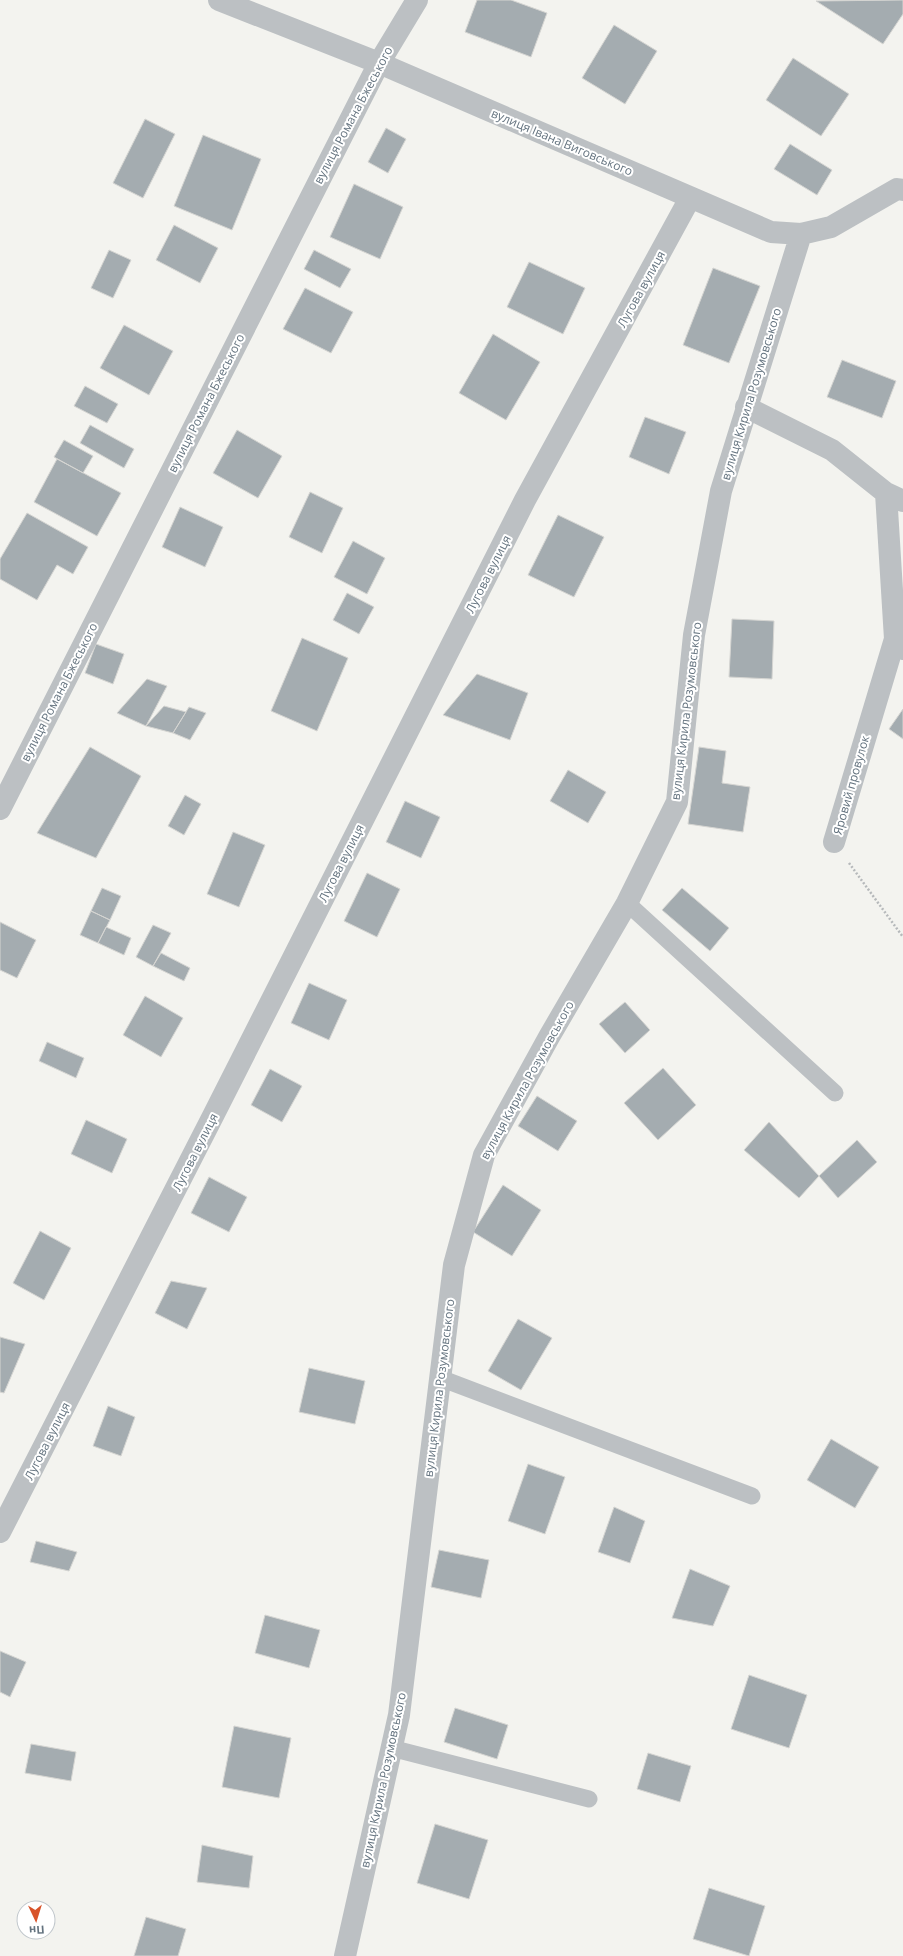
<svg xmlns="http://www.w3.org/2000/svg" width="903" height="1956" font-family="'Open Sans',sans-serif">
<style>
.building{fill:#a4acb0;stroke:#d5d5d2}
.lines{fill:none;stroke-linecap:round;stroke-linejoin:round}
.path{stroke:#b6b9bb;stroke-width:2.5;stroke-dasharray:2 2;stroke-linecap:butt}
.service{stroke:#bcc0c3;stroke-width:17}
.minor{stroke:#bcc0c3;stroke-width:22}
.labels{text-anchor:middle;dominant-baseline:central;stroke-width:4;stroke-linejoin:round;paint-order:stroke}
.street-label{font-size:12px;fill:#64737f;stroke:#fff}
</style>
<rect width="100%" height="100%" fill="#f3f3ef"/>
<path class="building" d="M477 0H511L547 13 531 57 465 32Z
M903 0V14L883 44 816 1Z
M614 25 657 51 625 104 582 78Z
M793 58 849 94 821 136 766 100Z
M145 119 175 134 143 198 113 183Z
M386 128 406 139 388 173 368 162Z
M203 135 261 159 232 230 174 206Z
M790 144 832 170 817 195 774 169Z
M354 184 403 207 380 259 330 237Z
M174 225 218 248 200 283 156 260Z
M109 250 131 260 113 298 91 288Z
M314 250 351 269 340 288 304 269Z
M529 262 585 288 563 334 507 307Z
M713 268 760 286 729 363 683 345Z
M305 288 353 312 331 353 283 329Z
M124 325 173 351 149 395 100 368Z
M493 334 540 362 506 420 459 393Z
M842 360 896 381 882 418 827 397Z
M85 386 118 404 107 423 74 406Z
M645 417 686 432 669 474 629 457Z
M90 425 134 449 124 468 80 443Z
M237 430 282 456 258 498 213 473Z
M64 440 93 456 83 473 54 457Z
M57 459 121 493 97 536 34 502Z
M310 492 343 508 322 553 289 537Z
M180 507 223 527 205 567 162 547Z
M27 513 88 547 73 574 57 565 37 600 0 579V559Z
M558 515 604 537 574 597 528 575Z
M353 541 385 558 367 594 334 577Z
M347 593 374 607 359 634 333 620Z
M732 619 774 621 772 679 729 677Z
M302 638 348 658 317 731 271 711Z
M96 644 124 654 113 684 85 673Z
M477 674 528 693 510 740 443 715Z
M147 679 167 686 146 726 117 713Z
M164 706 186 712 173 733 146 726Z
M189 707 206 713 190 740 173 733Z
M903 709V739L889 729Z
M90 747 141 776 96 858 37 833Z
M699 747 726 751 722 783 750 787 743 832 688 824Z
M568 770 606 792 588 823 550 801Z
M185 795 201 804 184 835 168 826Z
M405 801 440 817 421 858 386 842Z
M233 832 265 845 239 907 207 894Z
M367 873 400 889 377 937 344 921Z
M102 888 121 896 110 920 91 911Z
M682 888 729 928 710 951 662 910Z
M91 911 110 920 98 943 80 935Z
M0 922 36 940 17 978 0 970Z
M153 925 171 933 153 966 136 957Z
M106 927 131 938 124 955 98 943Z
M161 953 190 968 184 981 153 966Z
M309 983 347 1000 329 1040 291 1023Z
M145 996 183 1018 161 1057 123 1035Z
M625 1002 650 1030 625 1053 599 1024Z
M47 1042 84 1058 76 1078 39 1061Z
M663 1068 696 1105 658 1140 624 1103Z
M270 1069 302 1086 282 1122 251 1105Z
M537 1096 577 1121 558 1151 518 1126Z
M86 1120 127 1139 112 1173 71 1154Z
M769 1122 819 1176 799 1198 744 1150Z
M857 1140 877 1162 838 1198 819 1176Z
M209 1177 247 1197 229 1232 191 1213Z
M503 1185 541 1210 512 1256 473 1232Z
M40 1231 71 1248 44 1300 13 1283Z
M171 1281 207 1288 187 1329 155 1313Z
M518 1319 552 1338 521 1390 488 1371Z
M0 1337 25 1344 4 1393 0 1392Z
M309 1368 365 1381 355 1424 299 1412Z
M108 1406 135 1417 121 1456 93 1446Z
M831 1439 879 1467 855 1508 807 1480Z
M528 1464 565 1477 545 1534 508 1521Z
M614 1507 645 1521 630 1563 598 1552Z
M36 1541 77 1552 69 1571 30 1562Z
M439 1550 489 1560 481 1598 431 1587Z
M690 1569 730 1586 713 1626 672 1618Z
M265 1615 320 1630 309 1668 255 1653Z
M0 1651 26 1662 10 1697 0 1692Z
M749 1675 807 1695 789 1748 731 1729Z
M455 1708 508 1725 497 1759 444 1742Z
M234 1726 291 1738 279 1798 222 1787Z
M31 1744 76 1752 71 1781 25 1773Z
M648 1753 691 1766 680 1802 637 1789Z
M435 1824 488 1840 469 1899 417 1883Z
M202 1845 253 1856 249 1888 197 1882Z
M709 1888 765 1906 749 1956 693 1939Z
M146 1917 186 1929 178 1956H134Z"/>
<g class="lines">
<path class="path" d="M849 863 903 937"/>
<path class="service" d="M627 903 835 1093
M440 1378 752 1496
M391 1748 589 1799"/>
<path class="minor" d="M219 0 379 63 771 232 801 234 831 227 897 189 903 190
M746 407 832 450 886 493 903 501
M886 493 895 639 903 649
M0 809 379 63 417 0
M834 842 895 639
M0 1532 214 1114 525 500 690 198
M345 1956 399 1715 454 1265 484 1155 549 1037 627 903 677 802 694 635 721 491 801 234"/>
</g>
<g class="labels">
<g class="street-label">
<text transform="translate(353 115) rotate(-62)">вулиця Романа Бжеського</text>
<text transform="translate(562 142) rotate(23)">вулиця Івана Виговського</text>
<text transform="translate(641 289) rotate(-61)">Лугова вулиця</text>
<text transform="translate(751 394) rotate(-73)">вулиця Кирила Розумовського</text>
<text transform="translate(206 403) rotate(-63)">вулиця Романа Бжеського</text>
<text transform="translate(488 574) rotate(-63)">Лугова вулиця</text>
<text transform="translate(59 692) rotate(-63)">вулиця Романа Бжеського</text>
<text transform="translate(686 711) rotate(-83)">вулиця Кирила Розумовського</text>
<text transform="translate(851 785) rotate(-74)">Яровий провулок</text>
<text transform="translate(341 863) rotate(-63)">Лугова вулиця</text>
<text transform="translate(527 1080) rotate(-61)">вулиця Кирила Розумовського</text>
<text transform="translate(195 1152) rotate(-63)">Лугова вулиця</text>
<text transform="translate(439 1388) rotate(-83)">вулиця Кирила Розумовського</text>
<text transform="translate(47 1441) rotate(-63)">Лугова вулиця</text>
<text transform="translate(383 1780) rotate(-78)">вулиця Кирила Розумовського</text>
</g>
</g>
<g transform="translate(36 1920) rotate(176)"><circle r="19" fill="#ffffff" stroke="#c1c7cc"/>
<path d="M0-3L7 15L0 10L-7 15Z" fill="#d8532a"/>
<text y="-6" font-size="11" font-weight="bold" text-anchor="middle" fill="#64737f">Пн</text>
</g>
</svg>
